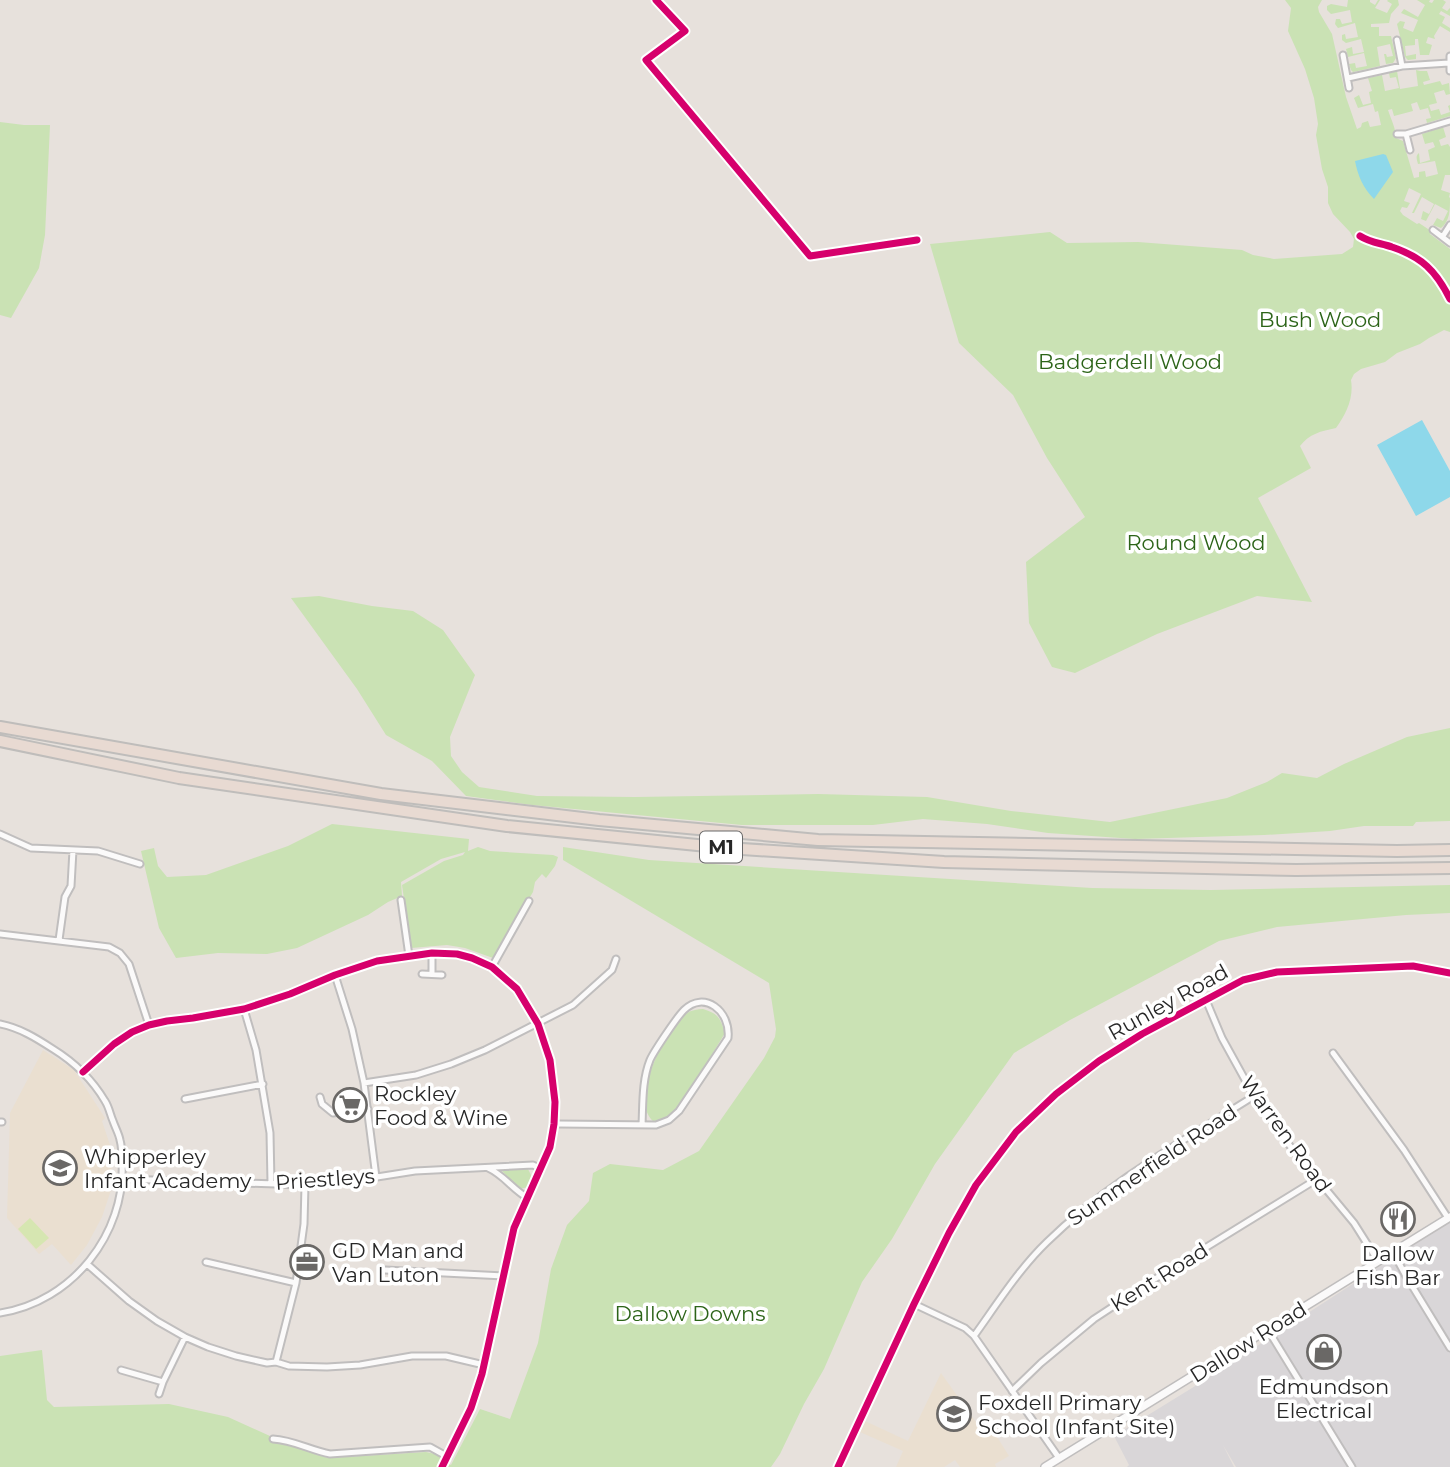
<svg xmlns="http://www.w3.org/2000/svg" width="1450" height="1467" font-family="Montserrat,sans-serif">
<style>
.industrial{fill:#d9d6d8}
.education{fill:#eadfd0}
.green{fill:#cae2b4}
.pitch{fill:#d6e6b1}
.water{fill:#8ed8ea}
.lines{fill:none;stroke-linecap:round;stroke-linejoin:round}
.minor-casing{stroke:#c0bebe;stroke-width:9}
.tertiary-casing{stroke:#c0bebe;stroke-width:10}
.motorway-casing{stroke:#bfbdbb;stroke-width:14}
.minor{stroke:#fbfafa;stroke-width:5}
.tertiary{stroke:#fbfafa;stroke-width:7}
.motorway{stroke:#e8dad2;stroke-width:10}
.cycleway-casing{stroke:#fff;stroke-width:11}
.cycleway{stroke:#d6006c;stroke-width:7}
.labels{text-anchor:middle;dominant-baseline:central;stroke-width:7;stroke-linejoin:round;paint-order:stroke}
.shield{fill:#fff;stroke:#686868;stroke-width:2}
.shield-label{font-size:19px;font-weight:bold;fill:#272727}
.park-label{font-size:21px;fill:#2c6418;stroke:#fff}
.street-label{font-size:21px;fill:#272727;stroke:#fff}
.poi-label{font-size:21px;fill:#272727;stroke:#fff;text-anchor:start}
</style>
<rect width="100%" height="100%" fill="#e7e1dc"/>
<path class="industrial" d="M1450 1221V1467H1236L1223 1445 1234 1467H1127L1129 1465 1114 1436 1192 1388Z"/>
<path class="education" d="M43 1050 74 1070 105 1118 102 1121 111 1148 112 1187 102 1217 87 1245 71 1265 52 1244 39 1254 7 1218 10 1113Z
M941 1373 983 1432 991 1427 1009 1456 995 1464 996 1467H960L955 1460 944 1467H896L903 1451 860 1432 865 1421 908 1441Z"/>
<path class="green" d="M1285 0H1322L1318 7 1319 12 1332 34 1346 97 1357 129 1361 127 1362 123 1368 121 1370 127 1381 125 1378 111 1375 112 1373 104 1358 108 1354 98 1359 95 1363 105 1371 103 1369 92 1372 91 1368 78 1382 75 1385 91 1399 88 1396 77 1390 78 1389 73 1397 71 1400 89 1418 86 1416 70 1420 71H1427L1430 80 1423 82 1424 85 1440 81 1442 85 1449 83 1450 94 1446 95 1444 90 1434 93 1437 103 1429 105 1431 111 1439 109 1441 115 1450 112 1448 106 1450 105V116L1427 123 1426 119 1431 118 1428 108 1420 110 1417 102 1411 104 1413 111 1394 116 1392 109 1388 110C1391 119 1396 129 1396 138L1403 141 1414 178 1419 177V172L1425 171 1426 177 1438 174 1435 161 1418 164C1417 160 1415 156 1419 153L1420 163 1430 160 1428 150 1435 147 1433 142 1425 144 1422 134 1443 127 1446 137 1439 140 1441 146 1448 144 1450 147V175H1445L1441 190 1450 193 1449 197 1450 198C1450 210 1450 221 1441 228L1433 225 1437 218 1443 221 1448 211 1435 204 1426 221 1421 219 1423 211 1429 214 1434 204 1422 197 1414 213H1412L1421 194 1409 188 1404 201 1410 203 1407 208 1402 207 1400 211 1403 215 1417 224 1419 223 1431 231 1430 234 1450 249V332L1444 330 1429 338 1420 344 1397 353 1385 362 1361 369 1354 374 1351 380C1354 398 1346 414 1336 428 1321 431 1309 434 1300 446L1311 468 1258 498 1312 602 1257 596 1157 634 1075 673 1052 667 1029 623 1026 562 1085 517 1047 458 1013 395 959 343 930 244 1050 232 1067 243 1138 242 1242 250 1253 255 1274 259 1342 254 1353 247 1354 239 1350 232 1333 214 1328 203V187L1322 169 1316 135 1318 124 1314 98 1305 69 1288 31 1291 8Z
M1348 0H1370V2L1375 5 1378 0H1380L1375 8 1387 13 1392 4 1387 1 1388 0H1398L1399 5 1391 14 1389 23 1371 24V27H1379V36H1391L1396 58 1393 63 1386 64 1384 54H1386L1387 57 1393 56 1390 44 1377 47 1380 66 1353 72 1351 70 1349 64 1355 63 1356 68 1367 66 1364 53 1348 57 1346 49 1352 47 1353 54 1364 52 1361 39 1346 43 1342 40V35L1345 34 1346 39 1358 37 1355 23 1338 28 1335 24 1336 19H1340L1342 24 1352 22 1350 10 1331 14 1327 10V6L1331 4 1347 7Z
M1417 0H1430L1429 2 1432 3 1434 0H1443L1446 2 1442 8 1447 11 1450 8V16L1441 11 1439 14 1445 17 1442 23 1450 28V32L1440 26 1434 36 1435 39 1428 37 1426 43 1432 45 1429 55H1420L1418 39H1415V45L1405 46 1406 56 1416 54V59L1408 60 1405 57 1397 24 1400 21 1405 22 1403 28 1413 32 1418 20 1401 13 1404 9 1418 17 1425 5Z
M0 122 24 125H50L45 235 39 268 11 318 0 315Z
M319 596 372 606 413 611 443 630 475 675 450 737 451 756 462 772 479 787 537 796 635 797 818 794 927 797 1011 811 1110 822 1227 798 1267 782 1282 773 1317 778 1344 764 1407 737 1450 728V821L1416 822 1413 826H1364L1330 831 1264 835 1135 839 1048 833 987 824 923 819 873 825H742L532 805 466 796 432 761 386 735 357 689 291 598Z
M332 824 469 839 468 851 478 847 490 851 553 855 558 857 555 866 546 878 542 874 535 882 533 892 493 958 465 948 447 945 411 948 402 885 444 861 463 855 465 852 441 859 401 882 402 896 388 902 368 915 297 948 267 954 218 953 176 958 159 928 141 851 154 848 158 866 167 877 206 875 288 846Z
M563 847 649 860 1092 888 1211 890 1450 885V913L1406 915 1277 927 1219 941 1070 1020 1014 1053 935 1164 892 1239 862 1282 824 1369 804 1404 780 1454 771 1467H0V1356L42 1350 47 1400 54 1407 169 1404 228 1417 292 1446 328 1458 426 1452 435 1454 451 1465 480 1409 510 1419 538 1343 551 1269 567 1225 589 1201 593 1173 610 1164 663 1170 699 1151 764 1058 775 1037 776 1029 769 983 563 860Z
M703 1009C719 1014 720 1018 725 1033L682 1104 669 1116 654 1122C628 1102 666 1027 687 1013 692 1010 698 1009 703 1009Z
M501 1169H528L532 1177 528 1187 520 1189 501 1170Z"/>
<path class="pitch" d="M30 1218 49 1238 36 1249 18 1229Z"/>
<path class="water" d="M1383 154 1386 155 1393 172 1374 199C1363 188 1358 176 1355 161Z
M1422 420 1450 471V497L1416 516 1377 445Z"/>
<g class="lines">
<g class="minor-casing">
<path id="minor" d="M1397 40 1402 66
M1343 55 1349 88
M1450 56V71
M1348 78 1402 66 1449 63
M1397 134H1406L1450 121
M1406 134 1410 150
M1433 230 1450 243
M1443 236 1450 225
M0 834 31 848 98 851 140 864
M401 900 409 956
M0 934 109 947 120 953 129 964 149 1025
M59 940 65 897 71 886 73 850
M492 967 529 901
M432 973V953
M422 974 442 975
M335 975 352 1029 364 1083 376 1177
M1206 1000 1222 1038 1254 1096 1290 1146 1354 1223 1378 1261
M244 1009 256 1050 270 1133 271 1183
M0 1024C20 1028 36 1038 53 1049 74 1062 92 1079 105 1101 109 1107 110 1114 113 1121 115 1127 119 1134 120 1140 122 1147 122 1155 122 1162 126 1234 72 1302 0 1313
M1333 1053 1404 1150 1448 1218
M83 1072 114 1044 132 1032 149 1025 167 1021 193 1018 244 1009 290 994 335 975 377 961 432 953 457 954 472 958 492 967 517 989 538 1024 550 1060 555 1102 554 1124 550 1147 514 1228 482 1374 471 1408 442 1467
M364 1083 416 1075 451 1064 485 1050 573 1005 612 970 616 959
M320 1097 322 1104 333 1113 368 1109
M185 1099 263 1084
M0 1122H2
M554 1124H559L656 1125 669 1120 679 1111 728 1038C731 1011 704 990 684 1010 677 1017 654 1051 650 1060 642 1080 643 1103 642 1125
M488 1168C504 1175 513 1190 528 1198
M123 1179 305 1185 339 1183 415 1171 533 1165 541 1169
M1393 1252 1406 1276 1450 1348
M206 1262 296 1283
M87 1264 129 1301 157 1321 185 1337 208 1347 236 1356 267 1363 276 1362 289 1366 327 1367 360 1365 412 1356H446L484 1365
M385 1270 504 1276
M914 1304 965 1328 974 1336 1059 1458
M1268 1330 1352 1467
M974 1336C997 1304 1019 1269 1047 1242 1107 1183 1183 1141 1254 1096
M276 1362 296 1283 304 1224 305 1185
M121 1370 163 1382 185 1337
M1012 1391 1041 1363 1094 1319 1158 1277 1317 1179
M159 1394 163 1382
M273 1439C293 1440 310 1450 330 1454L430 1447 448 1457
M838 1467 914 1304 949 1233 976 1185 1016 1132 1056 1094 1099 1061 1142 1034 1243 980 1277 972 1413 966 1450 973"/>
</g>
<g class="tertiary-casing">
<path id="tertiary" d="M1045 1467 1450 1217"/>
</g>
<g class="motorway-casing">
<path id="motorway" d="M0 727 381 794 599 820 818 840 1397 851 1450 850
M0 741 179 778 507 826 727 848 944 862 1296 870 1450 868"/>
</g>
<use href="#minor" class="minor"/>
<use href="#tertiary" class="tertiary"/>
<use href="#motorway" class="motorway"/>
<g class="cycleway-casing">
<path id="cycleway" d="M656 0 685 31 646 60 810 256 917 240
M1360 236C1371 243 1381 243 1392 247 1422 257 1436 271 1450 299
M83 1072 114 1044 132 1032 149 1025 167 1021 193 1018 244 1009 290 994 335 975 377 961 432 953 457 954 472 958 492 967 517 989 538 1024 550 1060 555 1102 554 1124 550 1147 514 1228 482 1374 471 1408 442 1467
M838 1467 914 1304 949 1233 976 1185 1016 1132 1056 1094 1099 1061 1142 1034 1243 980 1277 972 1413 966 1450 973"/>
</g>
<use href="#cycleway" class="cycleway"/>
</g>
<defs>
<g id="supermarket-ring" transform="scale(1.75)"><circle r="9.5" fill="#fff" stroke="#6a6866" stroke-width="1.5"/><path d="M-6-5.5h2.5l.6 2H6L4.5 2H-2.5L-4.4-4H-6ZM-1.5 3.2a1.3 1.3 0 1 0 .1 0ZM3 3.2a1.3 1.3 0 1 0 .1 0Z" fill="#6a6866"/></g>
<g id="school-ring" transform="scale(1.75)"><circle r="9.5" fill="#fff" stroke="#6a6866" stroke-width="1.5"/><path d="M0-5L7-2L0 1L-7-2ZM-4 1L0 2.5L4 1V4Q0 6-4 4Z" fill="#6a6866"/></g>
<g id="restaurant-ring" transform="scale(1.75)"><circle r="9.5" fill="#fff" stroke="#6a6866" stroke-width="1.5"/><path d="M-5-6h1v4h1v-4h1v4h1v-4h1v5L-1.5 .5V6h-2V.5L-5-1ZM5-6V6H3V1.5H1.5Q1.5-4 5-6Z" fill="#6a6866"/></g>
<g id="office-ring" transform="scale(1.75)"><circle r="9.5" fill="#fff" stroke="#6a6866" stroke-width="1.5"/><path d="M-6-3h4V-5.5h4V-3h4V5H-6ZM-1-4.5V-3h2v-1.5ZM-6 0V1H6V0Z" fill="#6a6866"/></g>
<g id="shop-ring" transform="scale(1.75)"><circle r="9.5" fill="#fff" stroke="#6a6866" stroke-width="1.5"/><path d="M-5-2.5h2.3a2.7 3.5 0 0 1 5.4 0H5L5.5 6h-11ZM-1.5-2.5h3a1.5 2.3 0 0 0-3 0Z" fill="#6a6866"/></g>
</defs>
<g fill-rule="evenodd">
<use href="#supermarket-ring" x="350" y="1105"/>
<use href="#school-ring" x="60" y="1168"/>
<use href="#restaurant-ring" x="1398" y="1219"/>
<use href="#office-ring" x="307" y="1262"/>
<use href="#shop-ring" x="1324" y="1352"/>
<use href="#school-ring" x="954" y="1414"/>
</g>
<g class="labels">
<rect class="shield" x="700" y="831.5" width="42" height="31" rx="5"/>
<g class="shield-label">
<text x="721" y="847">M1</text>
</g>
<g class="park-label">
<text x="1320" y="319">Bush Wood</text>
<text x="1130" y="361">Badgerdell Wood</text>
<text x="1196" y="542">Round Wood</text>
<text x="690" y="1313">Dallow Downs</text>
</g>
<g class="street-label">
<text transform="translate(1168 1002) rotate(-29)">Runley Road</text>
<text transform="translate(1286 1134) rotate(54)">Warren Road</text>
<text transform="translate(1152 1165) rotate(-34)">Summerfield Road</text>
<text transform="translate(325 1179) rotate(-4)">Priestleys</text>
<text transform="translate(1159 1277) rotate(-32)">Kent Road</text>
<text transform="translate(1248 1342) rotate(-32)">Dallow Road</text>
</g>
<g class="poi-label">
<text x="374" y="1093">Rockley<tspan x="374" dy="24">Food &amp; Wine</tspan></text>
<text x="84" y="1156">Whipperley<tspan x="84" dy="24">Infant Academy</tspan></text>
<text x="332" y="1250">GD Man and<tspan x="332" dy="24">Van Luton</tspan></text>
<text x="1398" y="1253" text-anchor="middle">Dallow<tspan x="1398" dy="24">Fish Bar</tspan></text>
<text x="1324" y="1386" text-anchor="middle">Edmundson<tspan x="1324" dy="24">Electrical</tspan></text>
<text x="978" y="1402">Foxdell Primary<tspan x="978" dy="24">School (Infant Site)</tspan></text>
</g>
</g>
</svg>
